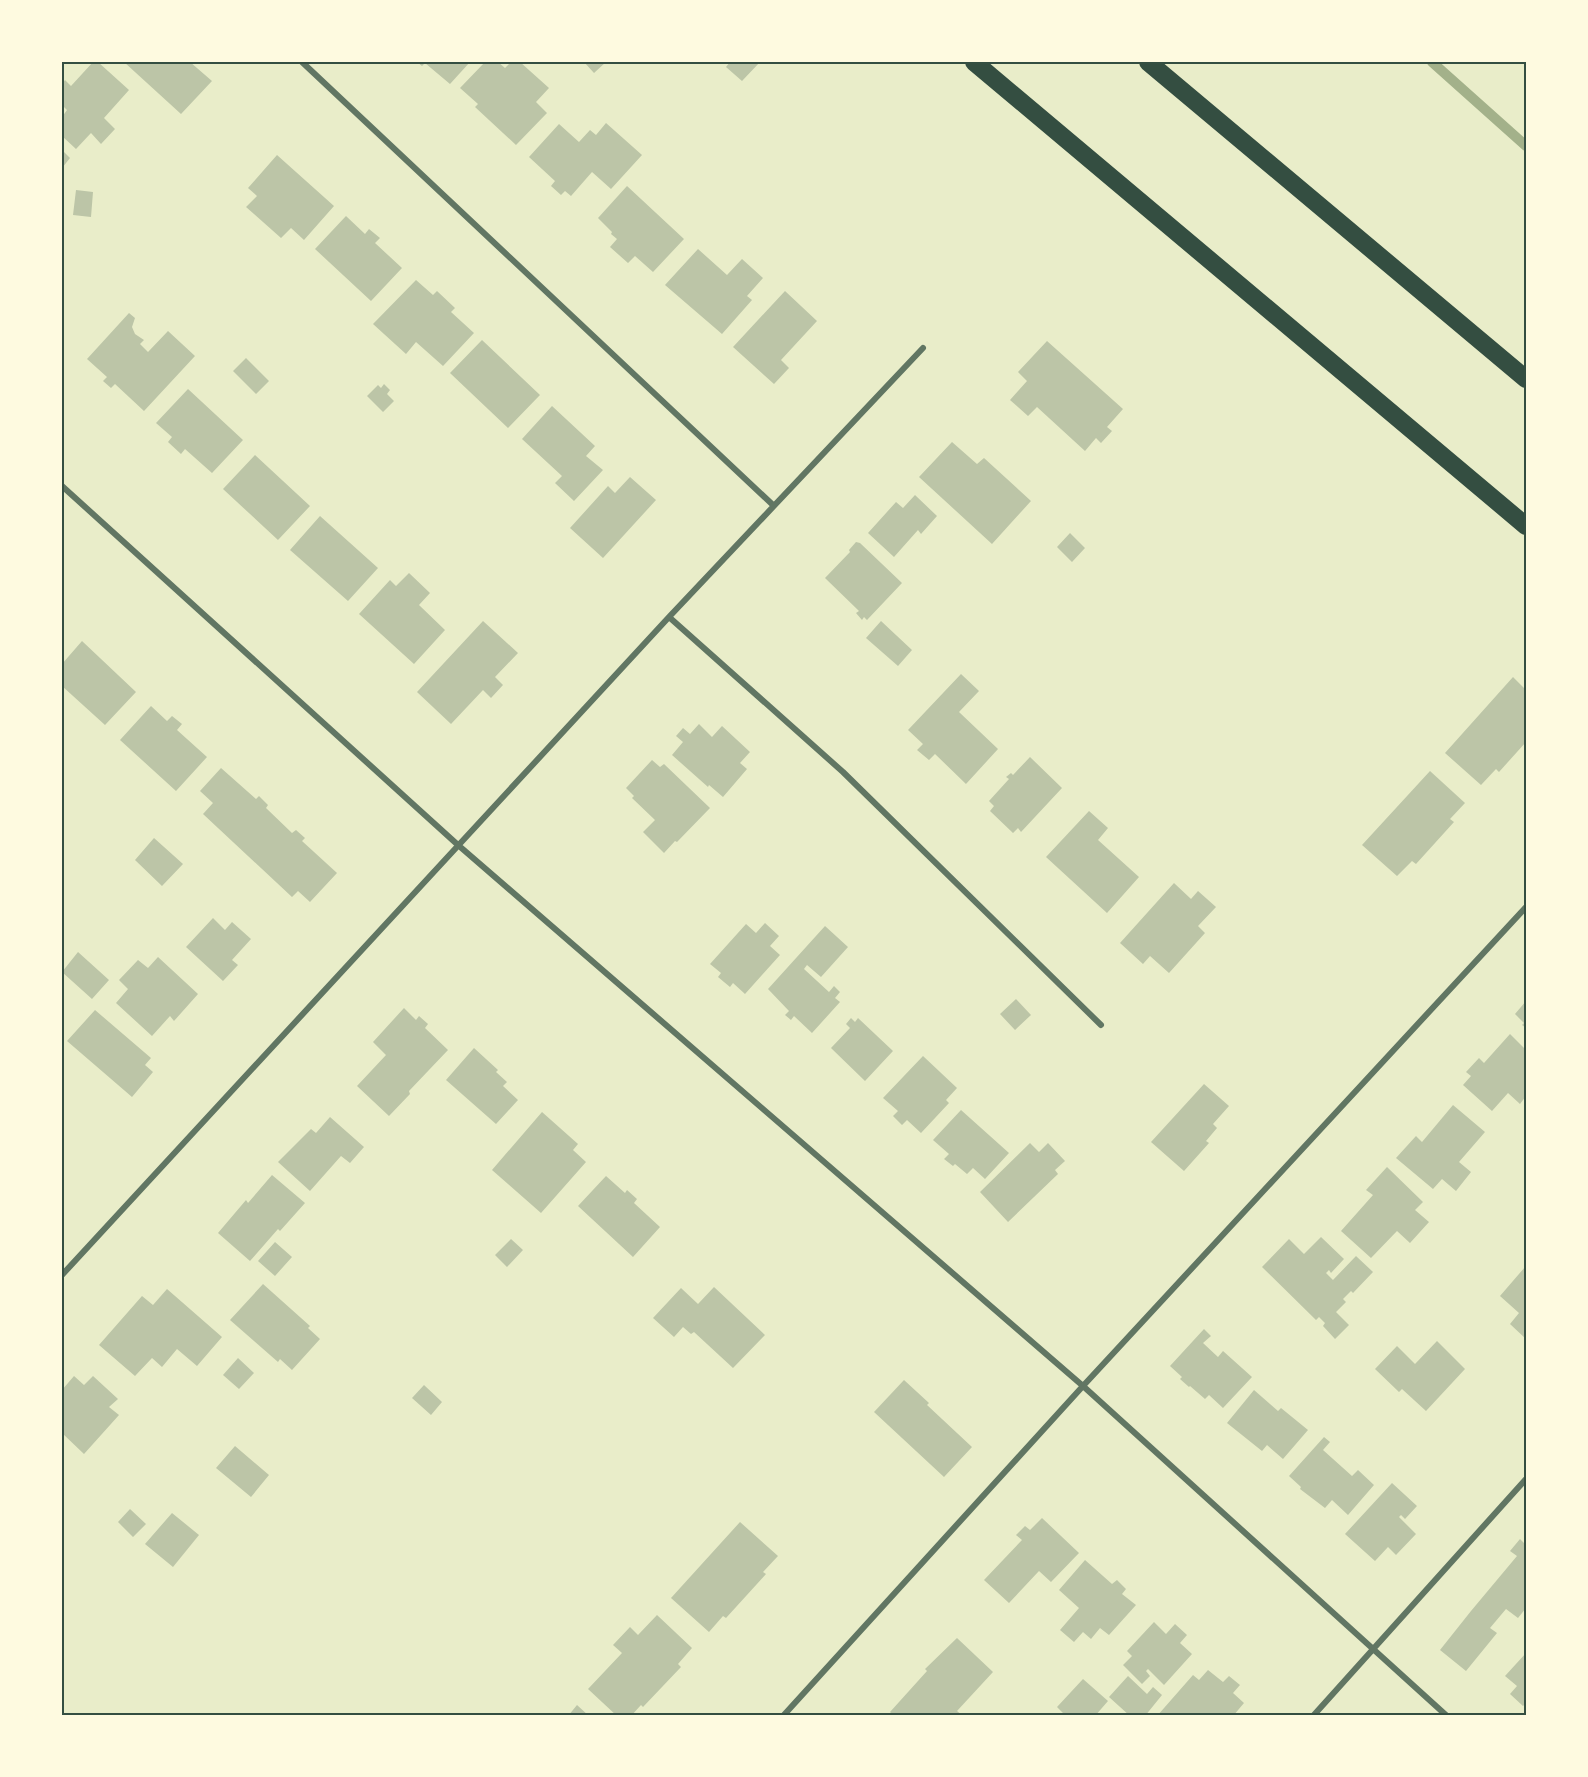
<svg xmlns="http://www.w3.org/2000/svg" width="1588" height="1777" font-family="Helvetica,sans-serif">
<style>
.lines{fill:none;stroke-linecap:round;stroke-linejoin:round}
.stream{stroke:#a3b18a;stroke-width:10}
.building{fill:#bcc5a7}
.minor{stroke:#617663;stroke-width:6}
.motorway{stroke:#344e41;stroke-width:18}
.neatline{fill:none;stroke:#344e41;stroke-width:2}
</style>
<rect width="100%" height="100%" fill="#e9edc9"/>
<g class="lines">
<path class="stream" d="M1432 62 1526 146"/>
</g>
<path class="building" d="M93 62H98L129 90 104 118 115 129 101 144 91 133 76 149 62 136V117L67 110 62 105 63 94 62 84 65 80 71 86Z
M124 62H190L212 81 181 114Z
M417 62H470L450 84 425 63 422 66Z
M485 62H498L505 68 511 62H520L549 88 536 102 547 113 516 145 475 107 478 104 460 88Z
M584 62H606L594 73Z
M730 62H760L742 81 726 67Z
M606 123 642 155 611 189 592 172 571 196 565 191 561 195 551 186 555 181 529 157 559 124 579 142 590 130 596 135Z
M62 150 70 158 62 168Z
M277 155 334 206 304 240 291 228 281 238 246 207 257 196 248 188Z
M627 186 684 239 653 272 635 256 628 263 610 247 617 239 611 234 612 232 598 218Z
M76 190 93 192 91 217 73 215Z
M346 216 365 234 369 229 380 238 375 243 402 268 371 301 315 249Z
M698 249 727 275 742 259 763 278 747 296 752 300 722 334 665 285Z
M416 280 433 295 437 291 455 308 451 312 474 333 443 366 416 342 406 354 373 324Z
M785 291 817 321 781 360 789 368 774 384 733 347Z
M129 313 135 318 132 327 135 334 144 340 140 344 148 352 168 331 195 356 144 411 115 384 111 388 103 381 107 377 87 359Z
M482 340 540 395 508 428 450 373Z
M1047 341 1123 409 1107 427 1112 431 1101 443 1096 438 1085 451 1037 407 1028 416 1010 400 1027 381 1018 372Z
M246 358 269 381 256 394 233 371Z
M384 384 390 390 387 394 394 401 383 412 367 396 378 385 381 388Z
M188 389 243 440 212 473 185 449 181 454 168 442 172 437 156 423Z
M552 406 595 446 586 456 603 470 574 501 555 483 562 476 522 439Z
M952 442 977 464 984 458 1031 501 992 544 919 477Z
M255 455 310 506 278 540 223 489Z
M630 477 656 500 603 558 570 528 608 486 615 493Z
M915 495 937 516 921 534 918 530 894 557 868 533 896 502 903 508Z
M320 516 378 568 348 601 290 550Z
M1070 533 1085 548 1072 562 1057 547Z
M856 542 860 543 902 583 867 620 864 617 862 620 856 613 859 611 825 578 850 552 849 550Z
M409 573 430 593 419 605 445 630 414 664 359 614 390 580 396 586Z
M483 621 518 653 495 677 503 685 491 698 483 690 451 724 417 692Z
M881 621 912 650 898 666 866 638Z
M82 641 136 692 105 725 62 686V664Z
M961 674 979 691 959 712 998 749 966 784 935 754 929 760 917 750 923 744 908 730Z
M1513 677 1526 690V742L1499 772 1496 769 1481 785 1445 753Z
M151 706 167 721 172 716 182 724 177 730 207 757 176 791 120 740Z
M699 724 712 737 722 726 750 752 740 763 747 769 723 797 709 785 708 787 672 755 683 742 676 736 683 728 690 734Z
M1030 757 1062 788 1021 832 1018 828 1013 833 990 811 994 806 989 801 1009 779 1006 777 1011 773 1013 775Z
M652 760 660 767 664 764 710 808 677 842 675 841 664 853 643 832 655 820 632 798 634 796 626 788Z
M221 768 256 799 259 796 268 805 266 808 292 833 296 830 305 838 302 841 337 873 310 902 298 891 292 897 203 814 213 803 200 791Z
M1430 771 1465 803 1450 819 1454 822 1416 864 1412 861 1397 876 1362 845Z
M1089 811 1108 828 1098 840 1139 877 1107 913 1046 857Z
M154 838 183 864 162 886 135 860Z
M1174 883 1191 899 1198 891 1216 907 1198 926 1205 933 1169 973 1150 956 1143 964 1120 943Z
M213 918 225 930 232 922 251 939 232 960 238 965 223 981 186 947Z
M765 923 779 936 770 946 780 955 745 994 733 983 730 987 718 977 721 973 710 964 746 924 756 933Z
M825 926 848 947 821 977 807 965 804 969 829 992 834 986 840 992 835 998 840 1002 812 1033 794 1016 791 1020 785 1015 789 1011 768 989Z
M78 952 109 980 92 999 62 972Z
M158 957 198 994 174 1021 170 1016 152 1036 116 1003 128 989 119 980 138 960 148 968Z
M1016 999 1031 1015 1015 1030 1000 1014Z
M1526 1001V1028L1522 1025 1524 1023 1515 1014Z
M404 1008 416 1020 419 1016 428 1024 425 1028 448 1050 409 1091 410 1094 389 1116 357 1086 386 1055 373 1042Z
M95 1010 151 1058 145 1065 153 1072 132 1097 67 1041Z
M851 1018 855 1022 858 1018 893 1051 865 1081 831 1048 850 1028 846 1024Z
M1510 1034 1526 1050V1096L1520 1104 1508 1093 1492 1111 1463 1085 1471 1076 1466 1072 1479 1058 1484 1063Z
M474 1048 498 1070 496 1072 507 1082 503 1086 518 1100 496 1124 446 1080Z
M923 1056 957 1088 946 1100 949 1103 921 1133 907 1120 902 1125 893 1116 898 1111 883 1098Z
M1204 1084 1229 1106 1213 1124 1217 1128 1206 1141 1209 1143 1184 1171 1151 1142Z
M1453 1105 1485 1132 1459 1162 1471 1172 1456 1191 1442 1179 1433 1189 1396 1158 1416 1136 1422 1142Z
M961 1110 1009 1153 985 1179 973 1168 967 1174 955 1164 953 1166 944 1159 949 1154 933 1140Z
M542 1112 578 1144 573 1150 586 1162 541 1213 492 1170Z
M330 1117 364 1147 350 1163 341 1156 310 1191 278 1162 311 1129 316 1133Z
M1030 1143 1039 1152 1048 1143 1065 1161 1055 1170 1058 1174 1008 1222 980 1192Z
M1387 1167 1423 1202 1415 1210 1429 1222 1410 1243 1397 1231 1371 1258 1341 1231 1373 1195 1366 1190Z
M272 1175 305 1203 280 1231 278 1229 250 1261 218 1233 246 1200 248 1203Z
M606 1176 625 1193 627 1190 637 1199 634 1203 660 1227 633 1257 578 1206Z
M1321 1237 1344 1259 1331 1273 1329 1270 1326 1273 1333 1280 1356 1256 1373 1272 1353 1293 1351 1291 1343 1299 1346 1302 1336 1312 1349 1325 1335 1339 1323 1326 1325 1323 1319 1317 1316 1320 1262 1267 1289 1239 1304 1254Z
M511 1239 523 1250 507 1267 495 1255Z
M275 1242 292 1257 275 1276 258 1261Z
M1525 1267 1526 1268V1339L1510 1324 1519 1313 1500 1296Z
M263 1284 310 1326 308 1328 320 1339 292 1370 280 1359 278 1362 230 1320Z
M714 1287 765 1335 733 1368 694 1332 691 1334 683 1327 674 1337 653 1318 681 1288 698 1304Z
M167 1289 222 1337 197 1366 177 1349 162 1367 152 1358 135 1376 99 1345 142 1296 153 1305Z
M1204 1329 1211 1336 1203 1343 1218 1357 1223 1351 1252 1377 1223 1408 1209 1395 1205 1399 1190 1386 1189 1387 1180 1379 1182 1377 1170 1366Z
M1437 1341 1465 1369 1426 1411 1402 1389 1399 1392 1375 1369 1397 1346 1415 1364Z
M238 1358 254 1373 239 1389 223 1375Z
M74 1376 84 1385 93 1376 118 1399 109 1407 119 1415 84 1454 62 1433V1390Z
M904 1380 929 1403 927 1405 972 1447 944 1477 874 1412Z
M424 1385 442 1402 431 1415 412 1398Z
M1254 1390 1278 1411 1281 1408 1308 1430 1283 1459 1267 1445 1262 1451 1227 1423Z
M1324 1437 1330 1442 1323 1450 1352 1476 1358 1470 1374 1485 1348 1515 1332 1500 1325 1508 1300 1489 1301 1487 1289 1476Z
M235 1446 269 1475 251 1497 216 1468Z
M1392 1483 1417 1506 1405 1519 1401 1515 1399 1517 1416 1534 1396 1555 1388 1547 1375 1561 1345 1534Z
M130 1509 146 1524 133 1537 118 1522Z
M172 1513 199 1535 173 1567 145 1544Z
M1042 1518 1079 1553 1051 1582 1039 1571 1009 1603 984 1580 1022 1540 1016 1535 1025 1526 1030 1530Z
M740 1522 778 1556 763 1572 766 1574 726 1618 723 1616 709 1632 671 1598Z
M1520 1539 1526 1545V1608L1518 1618 1506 1609 1490 1628 1497 1633 1466 1671 1440 1650 1471 1611 1517 1556 1510 1551Z
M1085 1560 1112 1584 1117 1580 1126 1589 1122 1594 1136 1605 1109 1635 1100 1628 1091 1639 1083 1632 1074 1642 1060 1630 1079 1608 1059 1590Z
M657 1615 692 1648 678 1664 681 1667 643 1707 641 1705 631 1716H617L588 1689 622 1653 613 1645 630 1627 638 1635Z
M1154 1622 1166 1634 1175 1624 1187 1635 1180 1643 1192 1654 1164 1685 1148 1669 1146 1671 1150 1676 1142 1684 1123 1665 1132 1656 1127 1651Z
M957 1638 993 1672 957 1711 963 1716H894L890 1712 927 1671 925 1669Z
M1526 1653V1703L1523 1706 1510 1694 1517 1686 1505 1676Z
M1208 1670 1223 1682 1229 1676 1240 1685 1233 1693 1244 1703 1233 1716H1157L1193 1675 1199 1680Z
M1128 1676 1147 1694 1153 1687 1162 1695 1145 1716H1130L1109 1697Z
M1083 1679 1108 1701 1095 1716H1066L1057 1707Z
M577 1705 589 1716H568Z"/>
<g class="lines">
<path class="minor" d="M302 62 773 505
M62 486 458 845 1083 1386 1447 1716
M669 617 843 772 1101 1025
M62 1275 669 617 923 348
M783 1716 1083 1386 1526 907
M1313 1716 1526 1479"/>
<path class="motorway" d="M974 62 1526 526
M1148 62 1526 379"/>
</g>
<rect width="1588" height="1777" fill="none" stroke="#fefae0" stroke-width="126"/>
<rect x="63" y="63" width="1462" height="1651" class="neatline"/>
</svg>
